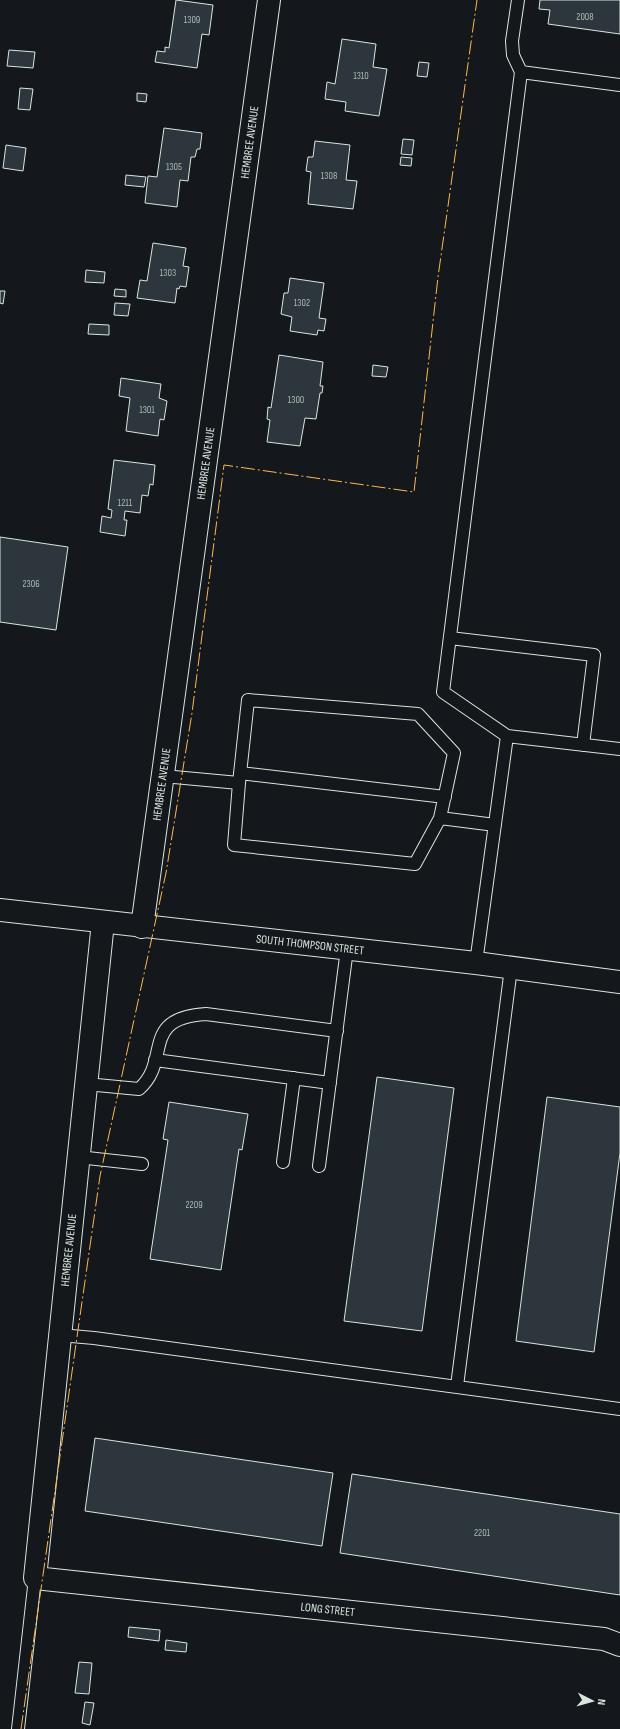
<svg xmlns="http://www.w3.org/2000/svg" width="620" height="1729" font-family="'Sofia Sans Condensed',sans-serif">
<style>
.building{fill:#2c363c;stroke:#d8e6dc}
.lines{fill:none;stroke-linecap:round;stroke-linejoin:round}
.lane-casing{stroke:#d8e6dc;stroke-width:14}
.street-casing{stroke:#d8e6dc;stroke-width:24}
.highway-casing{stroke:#d8e6dc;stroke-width:24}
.lane{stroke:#14181c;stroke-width:12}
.street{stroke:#14181c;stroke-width:22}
.highway{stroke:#14181c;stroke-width:22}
.power{stroke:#ffb74d;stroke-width:1;stroke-dasharray:14 3 2 3;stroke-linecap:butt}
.labels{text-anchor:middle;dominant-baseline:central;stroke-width:3;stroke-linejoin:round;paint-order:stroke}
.number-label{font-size:10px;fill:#adbab4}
.street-label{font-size:12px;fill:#d8e6dc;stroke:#14181c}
</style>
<rect width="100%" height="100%" fill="#14181c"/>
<path class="building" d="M176 0 213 5 209 35 202 34 197 68 155 62 157 51 165 52V47L169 48Z
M540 0H620V34L548 24 550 10 539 9Z
M342 39 376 44 373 67 387 69 379 116 345 111 346 102 325 99 327 82 335 84Z
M9 50 35 52 33 68 7 66Z
M419 62 429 63 427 77 417 76Z
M20 88 33 89 30 110 18 109Z
M137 93 147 94 146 102 137 101Z
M164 128 202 133 200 149H197L195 157H191L188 181 180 180 177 207 145 203 148 176 157 177Z
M403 139 414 140 412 155 401 154Z
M315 141 350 145 346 180 357 181 353 209 308 204 311 172 306 171 308 157H313Z
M6 145 26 148 23 171 3 168Z
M401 157 412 158 411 166 400 165Z
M126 175 146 177 144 187 125 185Z
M153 243 186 248 183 266 189 267 186 287 180 286 179 289 177 288 175 303 137 298 140 280 147 281Z
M86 270 105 272 104 283 85 282Z
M290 278 324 283 319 318 326 319 324 331 318 330 317 335 290 331 292 317 281 314 284 293H288Z
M115 289 126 290V297L114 296Z
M0 291H5L3 304 0 303Z
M115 303 130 304 128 316 114 315Z
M89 324 109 325V335L88 334Z
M279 355 323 362 320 386H323L322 393H320L316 419 305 418 300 446 267 442 270 420 267 419 268 407 271 408Z
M373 365 388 367 386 377 372 376Z
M121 378 161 384 159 398 167 401 164 420 160 419 158 436 126 431 130 398 119 396Z
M114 460 155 465 153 485 150 484 148 496 142 495 140 513 125 511 124 520H127L125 536 100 532 102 516 111 518 112 510 108 509Z
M0 537 68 547 56 630 0 622Z
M377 1077 454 1088 422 1331 344 1321Z
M547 1097 620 1107V1153L594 1352 516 1341Z
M169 1102 248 1114 242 1150 239 1149 221 1270 150 1259 168 1140 163 1139Z
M95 1438 333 1473 322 1546 85 1511Z
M352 1474 620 1514V1595L340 1553Z
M129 1627 160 1630 159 1641 128 1637Z
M166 1640 187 1643 186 1652 165 1650Z
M79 1662 92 1663 89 1694 75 1693Z
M85 1702 94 1703 90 1725 82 1723Z"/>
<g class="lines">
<g class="lane-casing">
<path id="lane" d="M518 0 512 41 513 55 521 72
M620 85 521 72 443 692 507 736 620 749
M450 638 594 655 583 745
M240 773 445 797
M163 776 239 783 248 700 418 714 454 753 440 818 495 825
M239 783 234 845 415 864 440 818
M476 963 507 736
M155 1060 330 1083
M86 1084 139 1089C172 1060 139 1018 206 1014L337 1031
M78 1157 142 1164
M283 1162 294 1078
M319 1166 347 949
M60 1335 94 1338 620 1409
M457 1386 511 968
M18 1729 35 1578"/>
</g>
<g class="street-casing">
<g id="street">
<path id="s1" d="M103 922 35 1578 604 1639 620 1645"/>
<path id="s2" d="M142 927 269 0"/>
</g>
</g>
<g class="highway-casing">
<g id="highway">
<path id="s3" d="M0 910 476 963 620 982"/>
</g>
</g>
<use href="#lane" class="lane"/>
<use href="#street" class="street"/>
<use href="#highway" class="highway"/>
<path class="power" d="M21 1729 100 1176 166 873 192 713 224 465 414 492 438 277 477 0"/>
</g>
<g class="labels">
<g class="number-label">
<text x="585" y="17">2008</text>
<text x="192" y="20">1309</text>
<text x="361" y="76">1310</text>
<text x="174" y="167">1305</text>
<text x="329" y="176">1308</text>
<text x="168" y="273">1303</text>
<text x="302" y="303">1302</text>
<text x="296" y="400">1300</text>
<text x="147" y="410">1301</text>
<text x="125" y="503">1211</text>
<text x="31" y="584">2306</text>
<text x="194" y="1205">2209</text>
<text x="482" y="1533">2201</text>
</g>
<g class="street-label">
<text stroke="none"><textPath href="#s2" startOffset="792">HEMBREE AVENUE</textPath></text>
<text stroke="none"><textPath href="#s2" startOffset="468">HEMBREE AVENUE</textPath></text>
<text stroke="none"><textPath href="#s2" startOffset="144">HEMBREE AVENUE</textPath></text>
<text stroke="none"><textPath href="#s3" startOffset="312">SOUTH THOMPSON STREET</textPath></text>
<text transform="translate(69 1250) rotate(-84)">HEMBREE AVENUE</text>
<text stroke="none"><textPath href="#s1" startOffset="954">LONG STREET</textPath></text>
</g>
</g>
<g transform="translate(592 1701) rotate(96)" stroke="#14181c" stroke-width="3" paint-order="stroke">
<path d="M0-3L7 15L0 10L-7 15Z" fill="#d8e6dc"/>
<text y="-6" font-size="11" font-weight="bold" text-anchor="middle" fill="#d8e6dc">N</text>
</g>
</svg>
